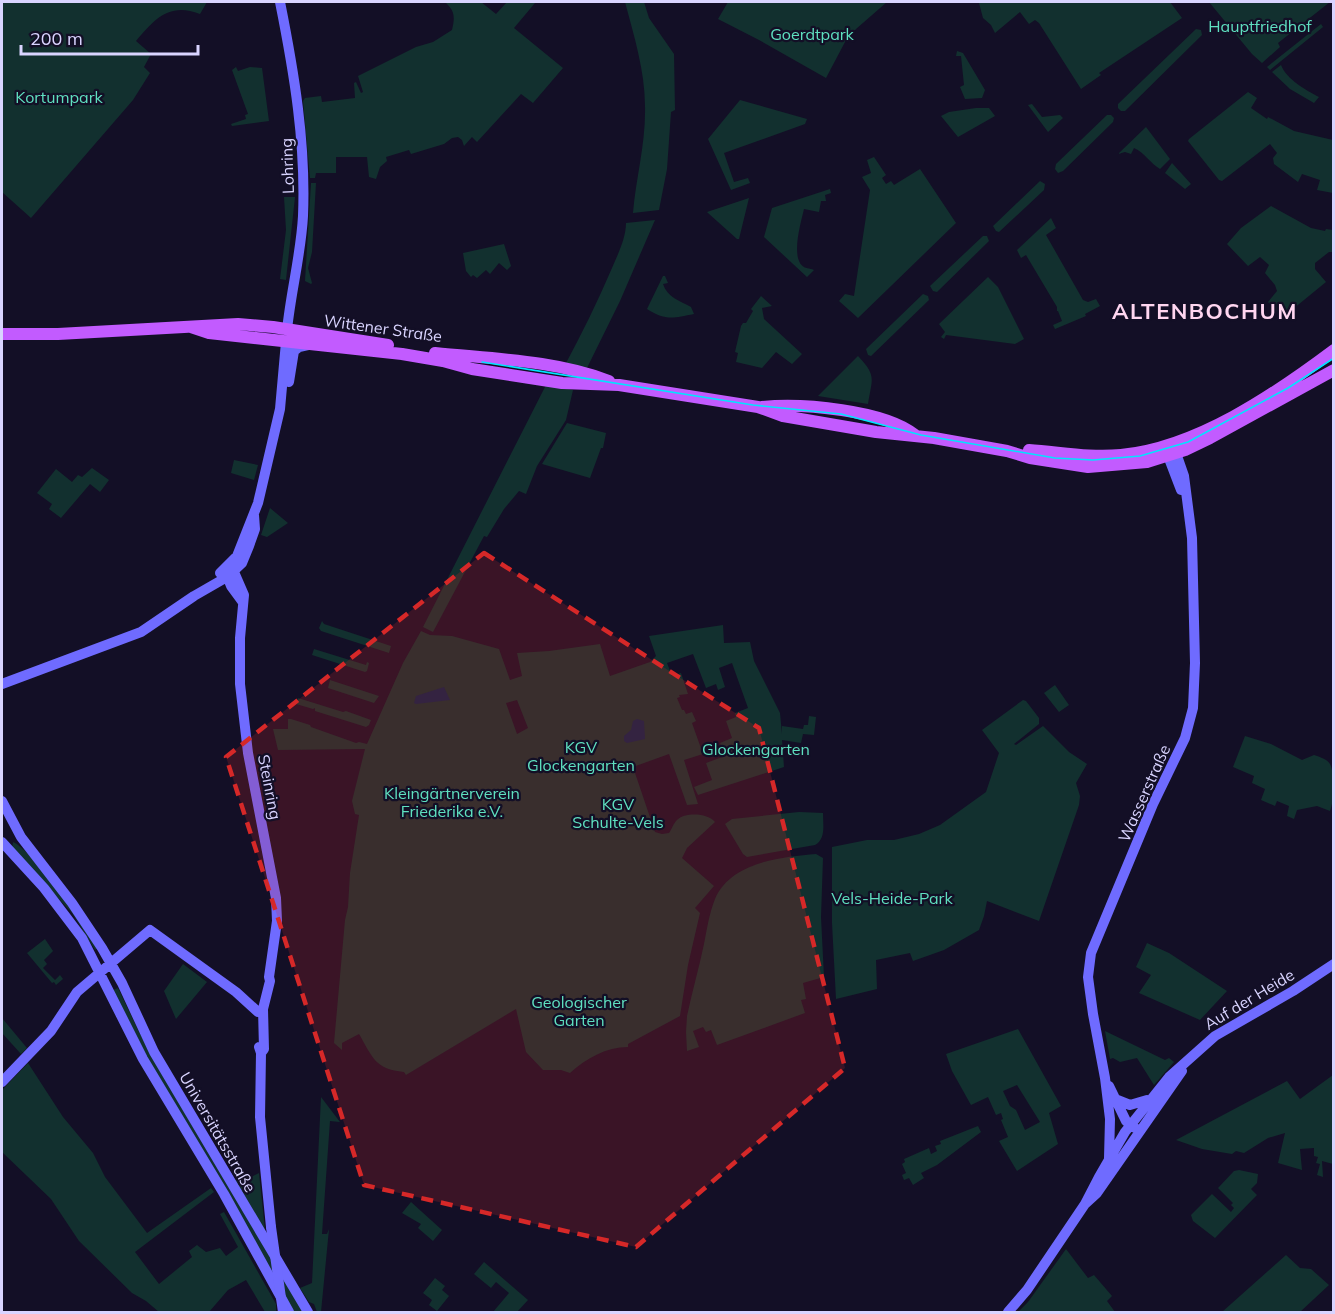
<svg xmlns="http://www.w3.org/2000/svg" width="1335" height="1314" font-family="Mulish,sans-serif">
<style>
.green{fill:#12302f;fill-rule:evenodd}
.water{fill:#0c2248}
.lines{fill:none;stroke-linecap:round;stroke-linejoin:round}
.secondary{stroke:#6f6bff;stroke-width:10}
.primary{stroke:#c25bff;stroke-width:12}
.tram{stroke:#00e5ff;stroke-width:1.5}
.secondary-bridge{stroke:#6f6bff;stroke-width:10}
.marked{fill:#d62828;fill-opacity:0.2;stroke:#d62828;stroke-width:4.5;stroke-dasharray:12 8;stroke-linejoin:round}
.labels{text-anchor:middle;dominant-baseline:central;stroke-width:4.5;stroke-linejoin:round;paint-order:stroke}
.park-label{font-size:16px;fill:#5fe0c0;stroke:#130f26}
.street-label{font-size:16px;fill:#d9d4ff;stroke:#130f26}
.district-label{font-size:22px;font-weight:bold;letter-spacing:1.5px;fill:#ffd6f0;stroke:#130f26}
</style>
<rect width="100%" height="100%" fill="#130f26"/>
<path class="green" d="M2 2H207L200 14C169 2 155 19 136 41L151 54 144 67 150 73 133 100 31 218 2 192Z
M445 2H481L496 14 507 2H534L535 3 514 28 563 68 533 103 521 94 477 142 472 137 464 146 462 140 458 137 452 138 444 144 411 154 409 150 386 157 387 161 380 167 376 179 369 177 367 157H336V173H316L315 178H310L303 101 305 98 321 96 322 102 355 98 354 83 356 82 361 93 363 92 358 76 416 47 433 42 452 30C455 17 455 11 445 2Z
M625 2H644L649 18 674 54 675 110 671 112 667 169 659 210 633 213C636 177 646 143 645 106 645 71 634 36 625 2Z
M728 2H887L856 29 845 42 826 78 759 40 718 19Z
M982 2H1170L1182 18 1099 73 1101 75 1081 89 1039 23 1035 20 1029 24 1020 12 995 33 991 25 983 18 979 3Z
M1209 2H1330L1278 43 1280 47 1262 63 1252 54Z
M1321 24 1323 27 1270 70 1267 67Z
M1196 29 1201 30 1202 35 1125 111H1121L1118 108V104Z
M957 51 963 53 985 90 982 98 965 99 960 87 964 85 961 56H956Z
M1281 65C1287 80 1306 90 1319 97L1314 103 1290 89 1272 72Z
M236 67 238 71 250 67 262 68 269 121 232 126 231 124 246 119 245 115 248 114 232 70Z
M1248 92 1257 98 1251 108 1267 119 1268 117 1294 131 1333 140V193L1317 190 1320 180 1302 174 1298 182 1274 164 1273 158 1277 153 1270 144 1222 181 1219 180 1188 141 1189 139Z
M740 100 807 119 805 124 724 153 734 182 748 178 750 183 731 190 708 139Z
M1032 104 1042 117 1060 115 1063 118 1048 132 1028 105Z
M976 108H989L995 116 958 137 941 116 949 112Z
M1107 115H1111L1114 118 1113 122 1063 171 1058 173 1055 169 1056 164Z
M1146 127 1170 159 1160 169C1150 163 1145 153 1134 148L1131 154 1125 152 1118 154Z
M874 157 886 175 882 178 886 184 891 181 894 185 920 169 956 223 858 318 839 301 845 294 854 296 870 190 862 177 871 173 867 160Z
M1172 163 1191 184 1185 189 1165 173Z
M1040 181 1045 184 1044 190 999 232 996 231 993 226Z
M311 183H316L312 252 308 268 312 283 311 284 305 281Z
M830 189 831 193 825 195 826 201H821L819 212 804 209C801 222 790 259 804 267 805 268 813 269 814 270L807 277 764 237 772 208Z
M284 197H295L286 280 280 279 286 230Z
M749 198 739 239H737L708 213 707 212Z
M1271 206 1311 228 1325 231 1326 229 1333 230V252H1329L1315 263V269L1326 282 1282 318 1268 302 1277 291 1275 285 1265 273 1269 265 1260 257 1248 266 1227 244 1241 228Z
M1051 218 1056 228 1046 235 1083 300 1088 302 1096 299 1100 306 1085 314 1086 316 1055 329 1053 325 1062 321 1058 311H1057V307L1026 255 1021 258 1017 250Z
M655 220 620 301 586 370 565 365C582 333 598 301 612 268 618 254 626 238 626 223Z
M983 236H987L989 241 937 292 933 291 930 286Z
M504 244 511 266 507 270 499 263 490 274 486 270 477 278 473 275 471 277 466 271 463 253Z
M663 276H665L668 283 663 284C667 297 680 301 691 307L694 314C673 318 666 321 647 309Z
M988 277 998 287 1024 339 1015 344 946 335 944 339 941 337 945 332 939 324Z
M923 294 928 296 929 300 871 356 868 355 866 349Z
M761 296 772 306 762 308 764 319 802 354 792 364 776 352 762 368 736 362 738 353 735 352 741 326 743 323H746L753 311 751 309Z
M858 356C877 376 872 378 868 404L818 396Z
M546 385 573 390 566 420 537 466 526 494 519 491 504 509 487 537 484 536 433 632 423 627Z
M567 423 606 433 603 448H601L590 478 542 464Z
M234 460 258 465 254 480 231 473Z
M92 468 109 480 100 492 90 484 61 518 49 509 52 504 37 493 56 469 72 482 78 475 82 477Z
M270 508 288 523 267 537 261 535Z
M322 621 324 624 391 646 389 653 321 631 319 628Z
M723 625 724 643 750 642 754 661 780 713 782 734V726L803 729 804 725H808L809 716 816 717 814 735 803 734 801 743 782 740 784 767 698 795 694 787 712 780 706 763 725 756 720 743 732 738 726 721 736 717 735 713 748 708 732 663 719 668 725 687 718 690 716 684 706 688 693 654 667 663 672 676 681 673 688 694 679 695 680 697 677 698 682 710H684L686 714 692 712 696 721 692 723 703 754 684 760 698 804 687 805 669 754 633 767 655 832 662 834 669 833C672 829 673 824 677 820 685 812 708 813 715 822L687 848 682 858 714 886 695 908 700 913 688 965 680 1016 628 1044V1047C606 1047 587 1058 570 1073L561 1070H543L526 1052 516 1009 406 1075 404 1072C375 1069 373 1058 359 1034L342 1043V1050L334 1043 345 920 348 907 350 873 359 815 355 814 352 801 365 749 278 750 273 729H288V719H291L310 725 311 727 356 743 359 742 367 744 403 663 421 631 430 635 452 636 499 649 510 680 522 676 517 653 549 651 600 644 610 676 650 662 656 656 649 636ZM517 700 528 728 517 734 506 703Z
M314 649 366 665 367 662 369 663 367 671 365 672 312 655Z
M330 680 379 696 374 703 328 688Z
M1055 685 1069 705 1059 712 1044 693Z
M298 698 343 712 346 711 371 720 369 725 366 727 315 711V708L313 709 296 704Z
M1023 700 1026 701 1039 718V724L1014 744 1016 745 1043 726 1069 752 1087 764 1076 783 1080 796 1079 805 1039 921 987 901 984 916 979 930 944 950 913 961 910 953 876 960 877 989 836 999 832 923V847L867 840H894L919 834 940 825 986 792 999 753 982 730Z
M1245 736 1271 744 1302 760 1314 755C1320 757 1327 759 1330 764 1335 773 1334 802 1330 811L1317 806 1297 810 1294 819 1287 816 1289 806 1277 801 1275 806 1261 800 1265 789 1252 783 1254 776 1233 767Z
M799 812 823 813C823 825 826 839 815 845L747 857 743 854 725 824 732 819Z
M13 842C35 852 83 925 98 948L95 950 72 913 12 849Z
M816 854 823 858 821 917 824 977 803 983 806 999 801 1000 805 1013 717 1045 711 1030 706 1032 703 1027 693 1031 699 1047 687 1051 686 1032 687 1016C692 992 699 968 704 944 707 929 709 914 715 899 731 862 781 857 816 854Z
M45 939 53 951 44 960 47 964 43 968 55 980 60 975 63 979 56 985 54 982 52 983 27 953Z
M1147 943 1169 953 1227 991 1200 1020 1139 993 1151 975 1136 967Z
M183 964 207 982 176 1019 164 991Z
M118 988 138 1030 198 1136 303 1312H294L154 1071 113 990Z
M2 1018 27 1048 21 1054 2 1033Z
M1018 1029 1061 1106 1049 1113 1058 1144 1017 1171 999 1141 1008 1137 1001 1120 1003 1119 1001 1113 996 1115 988 1097 971 1105 952 1071 946 1054ZM1017 1085 1040 1122 1025 1130 1016 1110 1010 1106 1003 1091Z
M1105 1031 1165 1060 1169 1058 1174 1062 1154 1085 1137 1058 1120 1062 1113 1058 1110 1059Z
M28 1063 63 1117 93 1153 105 1177 147 1233 211 1188 214 1192 135 1252 159 1284 192 1257 189 1251 197 1245 206 1252 220 1248 226 1256 238 1247 220 1214 224 1212 276 1304V1312H265L246 1280 228 1290 209 1312H159L146 1301 132 1293 79 1241 51 1199 2 1152V1090Z
M1333 1075V1164L1322 1161 1323 1177 1317 1175 1320 1164 1316 1163 1318 1157 1314 1156V1148L1300 1149 1302 1170 1278 1163 1285 1133 1268 1138 1244 1153 1236 1151 1232 1154 1202 1149 1176 1140 1287 1081 1300 1099Z
M321 1097 340 1122 330 1121 322 1234H327L329 1229 321 1312H317L314 1304 309 1302 300 1288 312 1283Z
M978 1126 981 1132 937 1165 921 1173 924 1178 913 1185 909 1178 904 1180 902 1175 906 1173 902 1164 905 1162 904 1159 929 1148 931 1154 937 1151 935 1146 941 1144 940 1141Z
M1239 1170 1258 1174 1257 1183 1251 1189 1257 1195 1215 1238 1193 1221 1191 1215 1212 1194 1231 1212 1234 1208 1231 1205 1233 1203 1218 1188 1234 1171Z
M259 1173 265 1230 233 1179 245 1180Z
M411 1202 442 1230 433 1241 418 1228 421 1224 402 1213Z
M1066 1249 1088 1278 1094 1275 1112 1296 1107 1301 1115 1312H1018L1028 1302Z
M1286 1255 1300 1268 1311 1269 1329 1285 1300 1312H1222Z
M484 1262 528 1300 517 1312H493L509 1293 496 1282 491 1288 474 1274Z
M435 1278 445 1286 442 1290 449 1296 437 1311 429 1305 432 1300 423 1293Z"/>
<path class="water" d="M444 687 450 700 416 704 414 703 416 696Z
M637 719 644 721 645 739 627 743 624 741V736L631 730 633 721Z"/>
<g class="lines">
<path class="secondary" d="M280 2C294 72 306 143 303 216 301 254 291 291 287 330
M289 382 294 351 299 347 308 345
M1168 456 1181 490
M225 569 234 572 244 595 240 638V684L248 753 276 898 277 921 269 977 270 981 263 1009 264 1049 261 1053
M225 571 231 586 242 601
M220 573 237 556 258 503 280 409 286 342
M2 684 141 632 194 596 227 577 242 563 249 546 255 529 254 515
M2 801 21 837 72 903 102 948 122 983 154 1052 308 1312
M2 842 44 888 82 938 143 1059 224 1194 289 1312
M259 1047 261 1053 260 1117 271 1227
M2 1082 51 1031 77 992 150 930 236 992 258 1012
M1109 1086 1126 1121 1130 1125 1135 1128
M1115 1099 1130 1105 1147 1100
M1109 1158 1110 1119 1105 1078 1093 1014 1088 977 1091 953 1153 804 1185 738 1193 708 1195 663 1192 538 1184 476 1176 453
M1085 1204 1099 1177 1125 1132 1169 1077 1215 1036 1293 991 1334 964
M1008 1312 1027 1290 1085 1204 1097 1193 1182 1071"/>
<path class="primary" d="M191 327 209 333 402 354 443 361 472 369 562 383 619 385 758 407 783 416 876 432 934 438 1007 451 1030 458 1088 467 1147 462 1185 450 1210 438 1334 370
M2 334H58L238 324 273 327 388 345
M435 353C492 359 555 360 609 381
M762 407C802 403 884 410 915 435
M1029 450C1060 452 1089 458 1121 455 1196 448 1274 395 1334 350"/>
<path class="tram" d="M482 362 753 405 841 414 921 435 1055 458 1093 460 1140 456 1188 442 1288 388 1334 358"/>
<path class="secondary-bridge" d="M271 1227 283 1312"/>
</g>
<path class="marked" d="M484 553 759 728 845 1068 636 1247 364 1185 226 757Z"/>
<g class="labels">
<g class="park-label">
<text x="1260" y="26">Hauptfriedhof</text>
<text x="812" y="34">Goerdtpark</text>
<text x="59" y="97">Kortumpark</text>
<text x="581" y="747">KGV<tspan x="581" dy="18">Glockengarten</tspan></text>
<text x="756" y="749">Glockengarten</text>
<text x="452" y="793">Kleingärtnerverein<tspan x="452" dy="18">Friederika e.V.</tspan></text>
<text x="618" y="804">KGV<tspan x="618" dy="18">Schulte-Vels</tspan></text>
<text x="892" y="898">Vels-Heide-Park</text>
<text x="579" y="1002">Geologischer<tspan x="579" dy="18">Garten</tspan></text>
</g>
<g class="street-label">
<text transform="translate(287 166) rotate(-92)">Lohring</text>
<text transform="translate(383 328) rotate(8)">Wittener Straße</text>
<text transform="translate(270 787) rotate(79)">Steinring</text>
<text transform="translate(1144 793) rotate(-66)">Wasserstraße</text>
<text transform="translate(1249 999) rotate(-31)">Auf der Heide</text>
<text transform="translate(218 1132) rotate(60)">Universitätsstraße</text>
</g>
<g class="district-label">
<text x="1205" y="311">ALTENBOCHUM</text>
</g>
</g>
<rect width="1335" height="1314" fill="none" stroke="#d9d4ff" stroke-width="6"/>
<path d="M21 45v9h177v-9" fill="none" stroke="#d9d4ff" stroke-width="3"/>
<text x="30" y="45" font-size="18" fill="#d9d4ff" stroke="#130f26" stroke-width="4.5" paint-order="stroke">200 m</text>
</svg>
